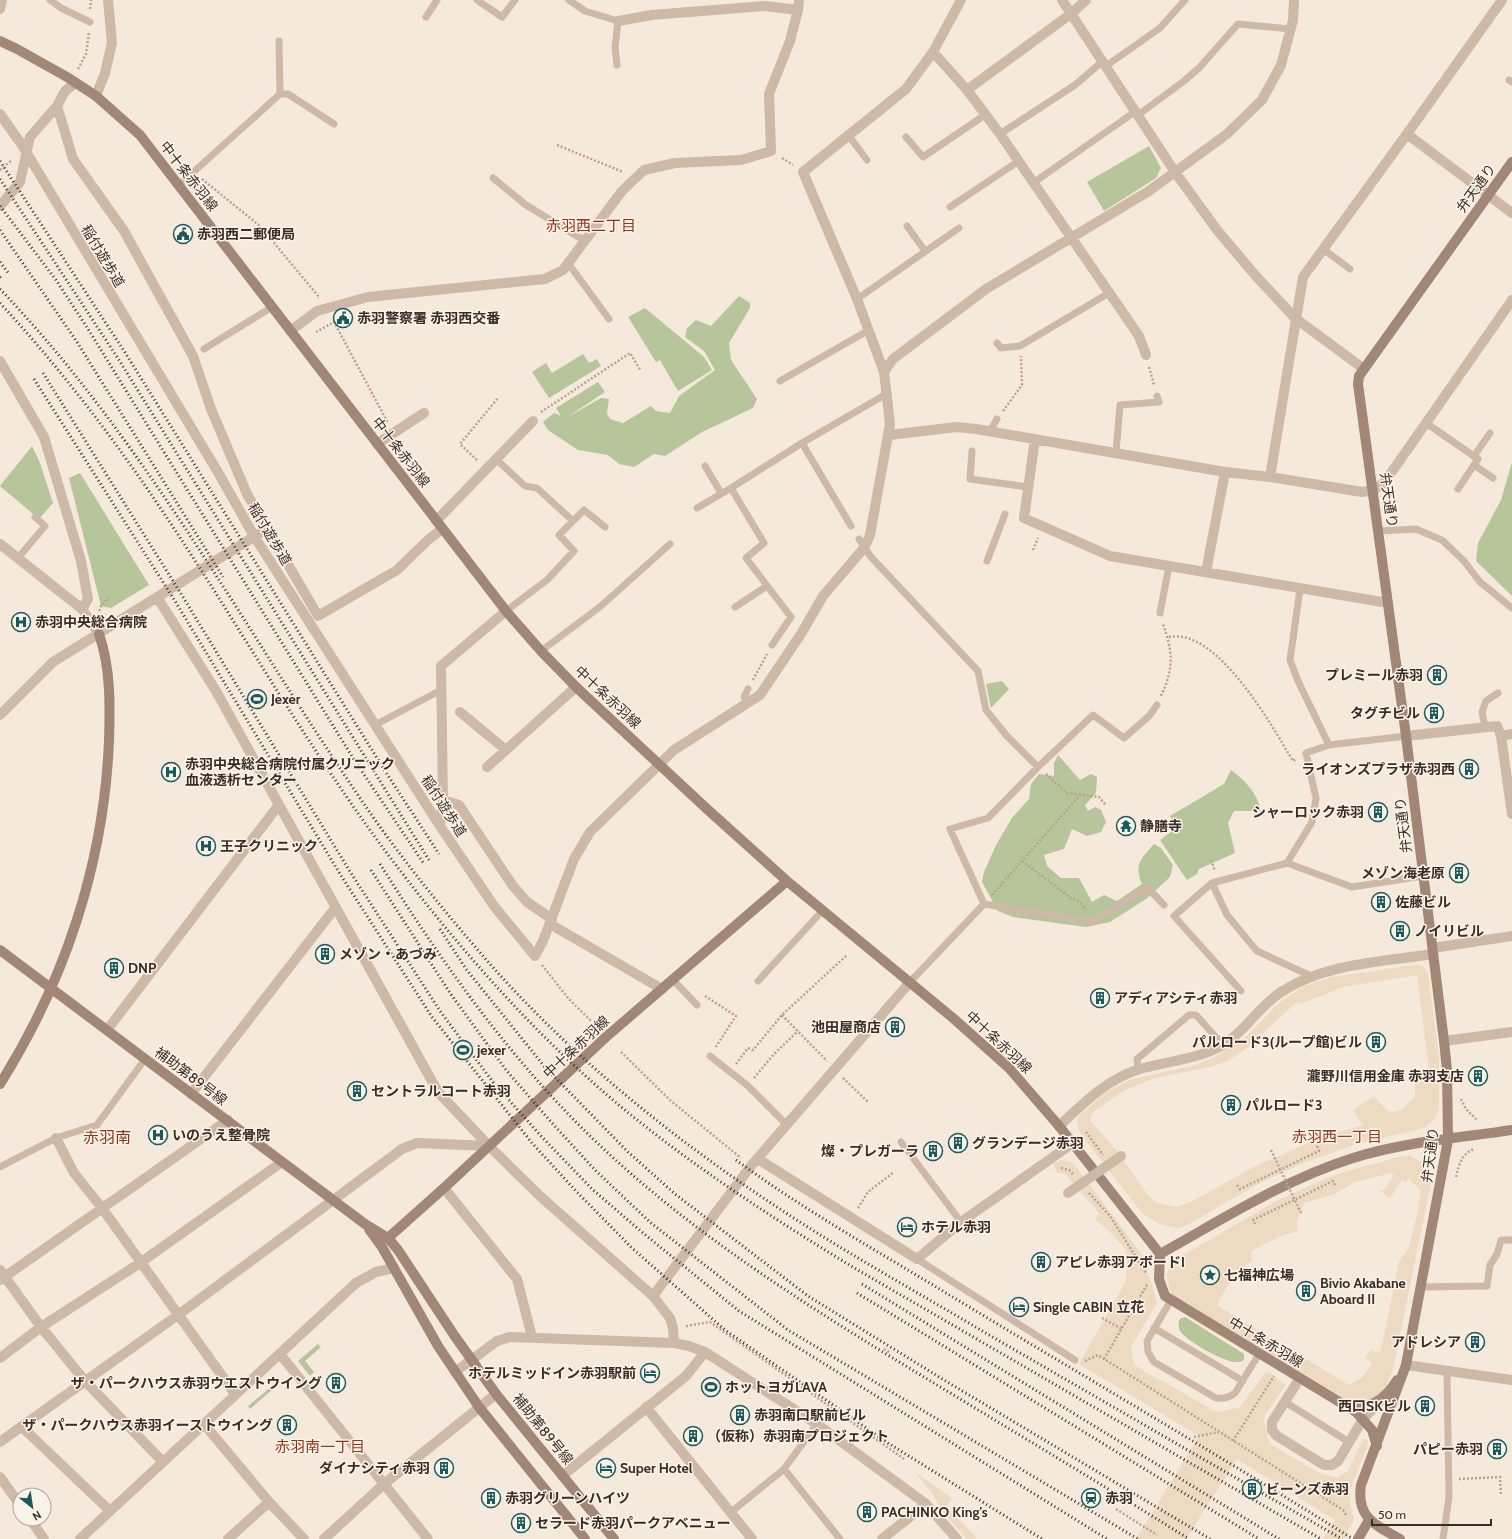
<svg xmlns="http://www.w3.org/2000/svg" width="1512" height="1539" font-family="Cabin,'Noto Sans JP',sans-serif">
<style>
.green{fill:#b6c59a}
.plaza{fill:#eedac1;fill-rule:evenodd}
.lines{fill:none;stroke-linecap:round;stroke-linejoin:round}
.path{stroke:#baa290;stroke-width:2.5;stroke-dasharray:2 2;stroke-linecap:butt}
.lane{stroke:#ceb8a6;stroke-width:7}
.street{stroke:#ceb8a6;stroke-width:10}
.secondary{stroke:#a28777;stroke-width:10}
.rail{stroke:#392d28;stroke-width:3;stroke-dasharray:1 3;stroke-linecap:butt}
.path-bridge{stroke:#baa290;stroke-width:2.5;stroke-dasharray:2 2;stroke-linecap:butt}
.street-bridge{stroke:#ceb8a6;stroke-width:10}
.labels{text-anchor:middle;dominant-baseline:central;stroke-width:3;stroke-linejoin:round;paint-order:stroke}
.street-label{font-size:14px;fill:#392d28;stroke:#fbf3e8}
.poi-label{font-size:14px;font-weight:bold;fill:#392d28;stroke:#fbf3e8;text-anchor:start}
.neighbourhood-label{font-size:15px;fill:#903519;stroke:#fbf3e8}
.quarter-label{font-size:16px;fill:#903519;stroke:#fbf3e8}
</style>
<rect width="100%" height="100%" fill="#f4e9db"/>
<path class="green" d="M1149 146 1161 168 1156 178 1104 211 1087 182Z
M739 296 750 303V308L729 343 731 360 757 399 753 408 702 432 665 456 654 454 634 467 619 464 608 455 578 450 548 430 543 422 554 413 561 416 556 408 598 382 605 392 566 418 601 398 609 399 607 414 610 419 623 423 651 406 656 411 670 413 679 396 715 370 704 351 685 337 687 328 696 320 711 326Z
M645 308 704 357 712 370 678 391 660 360 656 362 628 317Z
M583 354 589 363 597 359 601 366 549 398 532 372 546 363 552 373Z
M32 446 40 463 53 503 39 519 0 486Z
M1512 462V596L1476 561 1478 543 1501 500Z
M80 473 149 585 111 608 101 606 69 478Z
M1002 681 1009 689 991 708 986 684Z
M1058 755 1080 780 1091 774 1097 777 1096 793 1085 805 1088 811 1095 807 1101 810 1106 822 1101 832 1087 836 1072 829 1064 849 1044 855 1047 866 1061 878H1079L1092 902 1104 895 1117 901 1142 884C1133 864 1142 858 1154 844L1161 848 1173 865 1170 877 1146 899 1110 922 1086 927 1013 917 998 911 982 882 984 872 996 845 1012 818 1029 799 1031 784 1039 774 1054 776V763Z
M1231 770C1246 781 1257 793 1261 811H1234L1228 823 1235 853 1199 869 1197 874 1187 880 1160 840 1176 828 1170 816 1224 784Z
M1185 1317 1244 1354V1360C1242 1361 1241 1362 1238 1362 1227 1364 1186 1341 1180 1331 1178 1326 1178 1323 1180 1319Z
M318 1344 321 1347 305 1361 314 1372 310 1376 298 1361Z
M277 1382 279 1384 250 1409 248 1406Z"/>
<path class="plaza" d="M1415 965 1424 967 1428 974 1439 1057V1109L1435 1118 1426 1127 1416 1130 1357 1144 1301 1164 1260 1183 1187 1225 1178 1228 1159 1224 1142 1213 1080 1133 1077 1124 1079 1116 1105 1093 1129 1080 1195 1065 1213 1058 1247 1036 1279 1003 1304 986 1332 977ZM1417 975 1430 1078 1415 1081V1096L1403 1109 1395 1112 1387 1111 1374 1096 1353 1110 1363 1125 1317 1139 1254 1167 1189 1203 1176 1207 1157 1203 1148 1195 1116 1150 1090 1120 1093 1112 1123 1091 1155 1078 1210 1067 1228 1061 1247 1048 1297 1002 1301 1004 1343 987Z
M1403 1156H1410L1421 1162 1430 1176 1431 1184 1393 1369 1386 1387 1376 1397 1368 1401 1358 1402 1346 1399 1175 1297 1170 1291 1167 1274 1173 1261 1278 1200 1334 1175ZM1391 1173 1394 1175 1384 1190H1379L1390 1198 1402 1180 1406 1182 1408 1178 1421 1191 1418 1210 1409 1247 1399 1262 1381 1351 1374 1352 1371 1349 1365 1358 1372 1363 1362 1378 1349 1385 1218 1306V1302L1232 1279 1229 1274V1271L1232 1269 1239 1270 1252 1261 1251 1251 1281 1236 1297 1231V1221L1304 1203 1335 1194 1355 1182Z
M1062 1160 1071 1162 1075 1165 1143 1256 1157 1303 1131 1347 1134 1364 1146 1373 1165 1382 1212 1410 1219 1412 1240 1407 1264 1374 1268 1372 1286 1385 1265 1415 1264 1422 1270 1444 1317 1472 1337 1478 1348 1471 1363 1439 1368 1440V1445L1350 1490V1505L1354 1519 1344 1539H1323L1335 1520 1237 1459 1186 1539H1136L1199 1436 1079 1364 1126 1281 1127 1251 1108 1230 1095 1219 1099 1213 1065 1174 1055 1172 1056 1170 1053 1163Z
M915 1472 952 1498 947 1506 977 1539H967L943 1512 934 1496Z"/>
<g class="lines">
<path class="path" d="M90 9 91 0
M78 69 86 54 89 32
M557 145 623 172
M782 158 793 165
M0 170 12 160
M202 179 260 226 319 297 318 298
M316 332 334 322 388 423
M1149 367 1154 385
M1003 411 1022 385 1021 356
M541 412 630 353 641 371
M477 460 460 444 498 398
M1033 550 1038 538
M99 611 101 606 109 597
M1169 637C1217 627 1272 726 1293 761L1296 759
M753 680 767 654
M1161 696C1174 668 1173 652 1163 624
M1046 774 1067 793 1099 797 1106 805
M1211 860 1215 871
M1022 861 1071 898 1081 903 1086 910
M992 895 1081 794
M542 965 568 998 592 1022
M705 996 736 1016 715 1048
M782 1015 827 1061
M621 1052 671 1101 741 1158
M736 1064 748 1048 753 1050 782 1015 847 955
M754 1078 774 1054 798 1031
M843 1078 868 1102
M1461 1099 1466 1109 1478 1121
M1086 1132 1103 1155
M1061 1168 1069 1170 1073 1174
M1456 1177C1459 1165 1461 1154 1474 1149
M1237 1185 1240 1189 1319 1151 1317 1146
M1089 1193 1110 1216 1146 1273
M858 1208 868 1192 894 1172
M1255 1224 1253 1220 1333 1181 1335 1185
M1102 1318 1122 1329
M686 1326 710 1322 904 1459
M884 1349 891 1353
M1104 1359 1148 1283
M1085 1361 1098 1355 1343 1510 1346 1515
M1194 1437 1219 1432
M1233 1441 1274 1376
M1459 1479 1500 1477 1501 1495
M1116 1509 1157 1535"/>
<path class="lane" d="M50 0 61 8 90 22
M477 0 502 17 515 0
M569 0 585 11 618 21 615 47 617 65
M426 17 437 0
M1106 66 1160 28 1185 0
M1509 80 1512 82
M280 94H288L334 124
M1138 115 1184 81 1199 68 1238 24 1290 29
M1000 134 1075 85 1103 61
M849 136 867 160
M906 137 923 157 985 115
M493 178 526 205 585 241
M1033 183 1136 111
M179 185 280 94 279 41
M950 207 1019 161
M907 226 925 251
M1323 249 1350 269
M568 263 609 319
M857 299 959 228
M997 343 1001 348 1020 346 1109 293
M204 349 272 307
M780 381 869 330
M1426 423 1478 459 1458 489
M990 431 997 419
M802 443 851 526
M972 451 970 479 1028 487
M1116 452 1120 405 1159 402 1157 396
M1474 456 1490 433
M496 459 525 486 537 488 573 521
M1474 465 1493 478
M705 466 721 493
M697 508 731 488
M1379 531 1416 529 1442 540 1464 561 1480 582 1512 608
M859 539 871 557 978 671 986 710 1006 735 1038 767
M18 558 45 526 35 517
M987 561 1005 514
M1300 589 1290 660 1298 681 1329 745
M735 607 767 586
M506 611 547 580 574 551 559 535 584 510 605 527
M1160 613 1169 566
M772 645 791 617 746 558 764 543 731 488 802 443 888 393
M541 651 601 606 670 544
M748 689 744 697 749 703
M375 725 441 690
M1485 727 1482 712 1486 701 1498 693
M1287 863 1352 887 1423 876
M1212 883 1227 915 1257 951 1311 976
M984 904 950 829 988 818 1038 767 1093 715 1124 738 1149 716 1157 705
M984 904 1092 922 1148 888 1164 905
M673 980 697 1005
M758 981 823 910
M910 982 984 904
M1241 991 1174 916 1212 883 1287 863 1312 822 1316 798 1306 753 1329 745 1406 736
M710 1056 748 1086 787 1125
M1138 1069 1137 1059 1189 1015H1196L1223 1045
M901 1142 961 1222
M0 1167 56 1138 97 1125 145 1059
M917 1259 1075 1360
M1422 1287 1487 1286 1490 1265 1497 1254 1501 1240H1512
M1171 1300 1147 1341 1148 1352 1154 1362 1216 1398C1223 1399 1229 1398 1235 1393L1259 1354
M1154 1328 1243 1381
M1285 1402 1349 1442
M784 1469 840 1539
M730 1513 784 1469 817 1424
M1443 1539 1449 1497 1447 1372"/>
<path class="street" d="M1062 0 1175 172 1217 230 1255 275 1295 318 1364 369
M1502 0 1407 134 1303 277 1270 477 1362 492 1373 490 1384 483 1512 300
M0 9 2 0
M618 21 652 15 765 6 798 10
M933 52 967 90 1000 134 1139 336 1146 355
M967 90 1072 13 1086 0
M96 96 105 73 112 43 108 0
M57 106 73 159 124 231 193 356 211 409 247 494 318 616 397 570 428 540 442 529
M0 114 22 145 219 474 254 536 440 826 494 906 535 956 543 941 574 859 590 832 674 750 760 695 801 634 823 596 864 548 870 535 890 424 884 372 857 299 803 172 906 89 933 52 961 0
M1407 134 1512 213
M0 206 20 182 30 137 57 106 65 91 75 83
M290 331 317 311 368 297 545 279 563 270 622 191 644 170 675 163 741 160 771 151 769 94 790 41 798 10 799 0
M0 361 44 437 81 561 88 599 82 609
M884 372 893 359 986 289 1149 191 1227 134 1262 100 1281 65 1293 20 1294 0
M889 435 957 427 976 429 1225 472 1270 477
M1035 439 1024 518 1110 556 1388 603
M377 444 424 413
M436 521 533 421
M0 544 82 609 99 634
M1206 572 1225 472
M157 597 216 691 438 1092 489 1146 541 1197 653 1296 670 1318 673 1328 674 1343
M460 712 506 750
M0 715 53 662 260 533
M1406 736 1497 726 1501 736 1512 734
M1501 736 1512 814
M487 767 576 687
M443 800 459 805 513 886 527 902 552 919
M440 826 443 800 441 666 506 611
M550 924 662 989
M1433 948 1512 936
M107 1030 278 806
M1444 1041 1512 1032
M191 1094 335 908
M1059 1126C1083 1104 1108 1078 1140 1069 1161 1063 1194 1059 1213 1050 1244 1036 1255 1009 1281 992 1325 963 1382 962 1432 954
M56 1138 74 1173 102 1208 235 1394
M758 1159 917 1259 961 1222 1073 1143
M444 1188 517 1279 532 1337
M0 1270 41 1327 85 1381 163 1462
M0 1280 228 1120
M653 1296 751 1166 910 982
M280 1354 428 1539
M0 1358 41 1327 140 1263 282 1162
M1406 1365 1512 1380
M455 1372 497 1341 510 1337 674 1343 689 1346 705 1352 817 1424 926 1504 957 1539
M1300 1378 1272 1422V1430L1277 1436 1324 1465H1332L1338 1461 1363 1419 1382 1399
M646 1407 752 1539
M204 1424 269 1502 228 1539
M22 1427 110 1511
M0 1442 178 1315 402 1149 417 1143 489 1146
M562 1476 686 1376 705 1352
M0 1477 20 1505
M269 1502 304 1539
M30 1519 44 1539
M80 1539 356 1283 376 1272 394 1268
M324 1539 384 1484 496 1394
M882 1539 926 1504"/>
<path class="secondary" d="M0 41 17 49 67 77 96 96 140 135 506 611 541 651 576 687 707 809 787 881 953 1018 1009 1068 1059 1126 1160 1254 1159 1279 1165 1296 1356 1412 1372 1430 1377 1446
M0 950 365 1224 388 1238 398 1250 454 1335 496 1394 614 1539
M0 1084C65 981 104 863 109 741 110 705 111 669 99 634
M369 1229 382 1247 438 1346 479 1407 585 1539
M388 1238 444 1188 606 1037 787 881
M1160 1254C1223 1219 1284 1180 1353 1158 1404 1142 1459 1138 1512 1130
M1348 1406C1369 1412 1387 1397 1397 1380
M1358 1539 1369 1520
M1400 1539C1376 1525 1356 1518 1361 1485L1406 1365 1448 1140 1447 1070 1444 1041 1406 736 1358 384 1359 376 1364 369 1512 162"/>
<path class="rail" d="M0 161 126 354 385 771 439 854
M0 179 119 360 429 860
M0 206 56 280 88 329 353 758 424 864
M0 230 77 342 223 577
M0 262 9 274
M0 277 2 279
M0 289C150 446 250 640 373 817 409 868 449 917 490 964 575 1060 676 1141 783 1211 848 1254 917 1292 984 1332 1103 1401 1222 1470 1342 1539
M0 303C59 367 112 436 161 509 242 629 313 758 402 873 472 964 551 1052 641 1123 708 1176 779 1222 851 1266L1321 1539
M43 373 183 597 349 870 440 1011 493 1082 540 1135 592 1189 643 1233 739 1311 1107 1539
M34 379 175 601 340 874 432 1017 532 1143 575 1190 632 1248 725 1330 888 1443 1042 1539
M380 864C438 956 498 1042 574 1120 673 1221 794 1298 914 1371 1006 1427 1098 1482 1189 1539
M371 870 450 993 506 1070 552 1123 594 1169 651 1223 788 1330 1138 1539
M440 929 466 969 544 1066 628 1152 675 1194 808 1296 944 1380 1210 1539
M736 1160C804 1210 879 1252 951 1296 1085 1377 1220 1456 1353 1539
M862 1284 1279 1539
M857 1293 1259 1539"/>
<path class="path-bridge" d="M1271 1150 1301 1213"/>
<path class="street-bridge" d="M1068 1193 1121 1156"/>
</g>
<defs>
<g id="civic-ring" transform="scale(1)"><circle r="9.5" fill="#fbf3e8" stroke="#195a5f" stroke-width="1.5"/><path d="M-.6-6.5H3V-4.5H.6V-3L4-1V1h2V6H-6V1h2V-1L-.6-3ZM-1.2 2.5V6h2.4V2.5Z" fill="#195a5f"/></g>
<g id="hospital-ring" transform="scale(1)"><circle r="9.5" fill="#fbf3e8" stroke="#195a5f" stroke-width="1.5"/><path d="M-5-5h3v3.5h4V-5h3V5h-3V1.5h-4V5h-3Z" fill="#195a5f"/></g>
<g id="building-ring" transform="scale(1)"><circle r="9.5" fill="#fbf3e8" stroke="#195a5f" stroke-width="1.5"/><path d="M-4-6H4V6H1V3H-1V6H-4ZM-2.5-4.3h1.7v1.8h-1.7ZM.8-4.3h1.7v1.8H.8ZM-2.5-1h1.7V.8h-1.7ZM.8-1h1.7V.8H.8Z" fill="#195a5f"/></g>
<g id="stadium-ring" transform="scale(1)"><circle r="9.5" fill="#fbf3e8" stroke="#195a5f" stroke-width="1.5"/><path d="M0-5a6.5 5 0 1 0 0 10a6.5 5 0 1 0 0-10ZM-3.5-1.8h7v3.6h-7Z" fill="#195a5f"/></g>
<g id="temple-ring" transform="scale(1)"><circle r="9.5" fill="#fbf3e8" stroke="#195a5f" stroke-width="1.5"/><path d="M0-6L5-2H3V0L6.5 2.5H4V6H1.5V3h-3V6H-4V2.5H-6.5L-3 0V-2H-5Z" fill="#195a5f"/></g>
<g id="hotel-ring" transform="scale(1)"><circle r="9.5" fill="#fbf3e8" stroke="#195a5f" stroke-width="1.5"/><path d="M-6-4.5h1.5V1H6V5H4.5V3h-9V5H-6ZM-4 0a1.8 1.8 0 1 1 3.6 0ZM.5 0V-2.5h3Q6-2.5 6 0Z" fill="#195a5f"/></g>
<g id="sight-ring" transform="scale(1)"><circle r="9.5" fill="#fbf3e8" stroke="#195a5f" stroke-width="1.5"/><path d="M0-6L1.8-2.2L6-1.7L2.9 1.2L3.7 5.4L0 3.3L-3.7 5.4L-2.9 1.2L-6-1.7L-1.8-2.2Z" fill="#195a5f"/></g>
<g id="station-ring" transform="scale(1)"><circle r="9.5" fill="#fbf3e8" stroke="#195a5f" stroke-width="1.5"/><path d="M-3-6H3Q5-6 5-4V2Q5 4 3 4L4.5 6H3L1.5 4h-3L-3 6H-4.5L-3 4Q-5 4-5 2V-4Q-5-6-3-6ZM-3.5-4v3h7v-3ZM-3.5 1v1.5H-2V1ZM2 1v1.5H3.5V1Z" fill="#195a5f"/></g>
</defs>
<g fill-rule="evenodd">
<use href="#civic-ring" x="183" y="234"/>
<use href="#civic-ring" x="343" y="318"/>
<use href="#hospital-ring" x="21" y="622"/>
<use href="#building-ring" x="1437" y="675"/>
<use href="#stadium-ring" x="257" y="699"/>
<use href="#building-ring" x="1434" y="713"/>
<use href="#building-ring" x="1469" y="769"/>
<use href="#hospital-ring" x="171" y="772"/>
<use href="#building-ring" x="1378" y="812"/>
<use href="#temple-ring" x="1126" y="826"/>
<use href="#hospital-ring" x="206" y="846"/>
<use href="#building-ring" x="1459" y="873"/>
<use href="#building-ring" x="1381" y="902"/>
<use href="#building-ring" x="1400" y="931"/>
<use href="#building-ring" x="325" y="954"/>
<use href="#building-ring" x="114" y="968"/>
<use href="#building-ring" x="1100" y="998"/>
<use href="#building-ring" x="895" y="1027"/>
<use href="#building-ring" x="1376" y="1042"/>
<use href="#stadium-ring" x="463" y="1050"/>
<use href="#building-ring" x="1478" y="1076"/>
<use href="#building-ring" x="357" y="1091"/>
<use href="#building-ring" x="1231" y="1105"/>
<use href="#hospital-ring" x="158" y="1135"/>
<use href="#building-ring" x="958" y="1143"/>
<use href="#building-ring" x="933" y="1151"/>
<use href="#hotel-ring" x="907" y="1227"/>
<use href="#building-ring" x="1041" y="1262"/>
<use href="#sight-ring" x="1210" y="1275"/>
<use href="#building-ring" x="1306" y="1291"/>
<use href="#hotel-ring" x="1019" y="1307"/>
<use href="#building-ring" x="1475" y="1342"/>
<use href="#hotel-ring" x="650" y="1373"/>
<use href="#building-ring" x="336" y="1383"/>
<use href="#stadium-ring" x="711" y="1387"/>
<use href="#building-ring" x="1425" y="1406"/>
<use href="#building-ring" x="740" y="1415"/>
<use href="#building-ring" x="287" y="1425"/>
<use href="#building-ring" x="693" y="1436"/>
<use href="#building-ring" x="1497" y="1449"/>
<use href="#building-ring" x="444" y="1468"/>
<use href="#hotel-ring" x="606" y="1468"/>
<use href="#building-ring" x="1252" y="1489"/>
<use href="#building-ring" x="491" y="1498"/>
<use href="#station-ring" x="1091" y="1498"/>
<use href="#building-ring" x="867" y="1512"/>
<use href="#building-ring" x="521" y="1523"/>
</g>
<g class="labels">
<g class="street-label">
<text transform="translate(189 176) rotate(52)">中十条赤羽線</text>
<text transform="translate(1476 188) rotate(-54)">弁天通り</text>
<text transform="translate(103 256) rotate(59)">稲付遊歩道</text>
<text transform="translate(401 452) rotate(52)">中十条赤羽線</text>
<text transform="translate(1389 500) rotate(82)">弁天通り</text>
<text transform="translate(270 534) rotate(59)">稲付遊歩道</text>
<text transform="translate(608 697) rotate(43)">中十条赤羽線</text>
<text transform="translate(444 806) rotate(57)">稲付遊歩道</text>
<text transform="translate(1403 825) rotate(-97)">弁天通り</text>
<text transform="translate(999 1042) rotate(43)">中十条赤羽線</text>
<text transform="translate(576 1047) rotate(-43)">中十条赤羽線</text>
<text transform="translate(191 1076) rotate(37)">補助第89号線</text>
<text transform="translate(1430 1155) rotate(-83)">弁天通り</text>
<text transform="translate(1266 1342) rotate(31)">中十条赤羽線</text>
<text transform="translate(543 1429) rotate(51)">補助第89号線</text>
</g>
<g class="poi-label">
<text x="197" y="234">赤羽西二郵便局</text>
<text x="357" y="318">赤羽警察署 赤羽西交番</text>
<text x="35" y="622">赤羽中央総合病院</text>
<text x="1423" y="675" text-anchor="end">プレミール赤羽</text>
<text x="271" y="699">Jexer</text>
<text x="1420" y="713" text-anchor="end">タグチビル</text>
<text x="185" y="764">赤羽中央総合病院付属クリニック<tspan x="185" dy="16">血液透析センター</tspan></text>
<text x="1455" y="769" text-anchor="end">ライオンズプラザ赤羽西</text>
<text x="1364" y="812" text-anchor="end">シャーロック赤羽</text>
<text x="1140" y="826">静膳寺</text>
<text x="220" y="846">王子クリニック</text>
<text x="1445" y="873" text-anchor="end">メゾン海老原</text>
<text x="1395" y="902">佐藤ビル</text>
<text x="1414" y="931">ノイリビル</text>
<text x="339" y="954">メゾン・あづみ</text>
<text x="128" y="968">DNP</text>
<text x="1114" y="998">アディアシティ赤羽</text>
<text x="881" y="1027" text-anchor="end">池田屋商店</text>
<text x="1362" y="1042" text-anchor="end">パルロード3(ループ館)ビル</text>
<text x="477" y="1050">jexer</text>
<text x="1464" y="1076" text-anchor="end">瀧野川信用金庫 赤羽支店</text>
<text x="371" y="1091">セントラルコート赤羽</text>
<text x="1245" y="1105">パルロード3</text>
<text x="172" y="1135">いのうえ整骨院</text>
<text x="972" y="1143">グランデージ赤羽</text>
<text x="919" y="1151" text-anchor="end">燦・プレガーラ</text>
<text x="921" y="1227">ホテル赤羽</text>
<text x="1055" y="1262">アピレ赤羽アボードI</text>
<text x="1224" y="1275">七福神広場</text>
<text x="1320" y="1283">Bivio Akabane<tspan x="1320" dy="16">Aboard II</tspan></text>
<text x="1033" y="1307">Single CABIN 立花</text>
<text x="1461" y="1342" text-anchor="end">アドレシア</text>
<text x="636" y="1373" text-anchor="end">ホテルミッドイン赤羽駅前</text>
<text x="322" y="1383" text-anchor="end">ザ・パークハウス赤羽ウエストウイング</text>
<text x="725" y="1387">ホットヨガLAVA</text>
<text x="1411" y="1406" text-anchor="end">西口SKビル</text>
<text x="754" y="1415">赤羽南口駅前ビル</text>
<text x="273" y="1425" text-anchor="end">ザ・パークハウス赤羽イーストウイング</text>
<text x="707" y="1436">（仮称）赤羽南プロジェクト</text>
<text x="1483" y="1449" text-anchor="end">パピー赤羽</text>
<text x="430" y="1468" text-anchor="end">ダイナシティ赤羽</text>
<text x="620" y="1468">Super Hotel</text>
<text x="1266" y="1489">ビーンズ赤羽</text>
<text x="505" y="1498">赤羽グリーンハイツ</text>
<text x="1105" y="1498">赤羽</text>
<text x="881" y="1512">PACHINKO King's</text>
<text x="535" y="1523">セラード赤羽パークアベニュー</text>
</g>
<g class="neighbourhood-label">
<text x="591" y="226">赤羽西二丁目</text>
<text x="1337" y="1137">赤羽西一丁目</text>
<text x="320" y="1447">赤羽南一丁目</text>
</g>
<g class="quarter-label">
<text x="107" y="1137">赤羽南</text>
</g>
</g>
<g transform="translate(32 1507) rotate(150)"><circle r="19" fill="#fbf3e8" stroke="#ada49b"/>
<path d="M0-3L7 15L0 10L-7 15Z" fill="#195a5f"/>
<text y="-6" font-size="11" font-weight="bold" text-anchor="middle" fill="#392d28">N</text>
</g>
<path d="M1372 1519v6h119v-6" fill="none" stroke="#392d28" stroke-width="2"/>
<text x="1378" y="1519" font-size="12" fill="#392d28" stroke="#fbf3e8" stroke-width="3" paint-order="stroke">50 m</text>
</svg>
